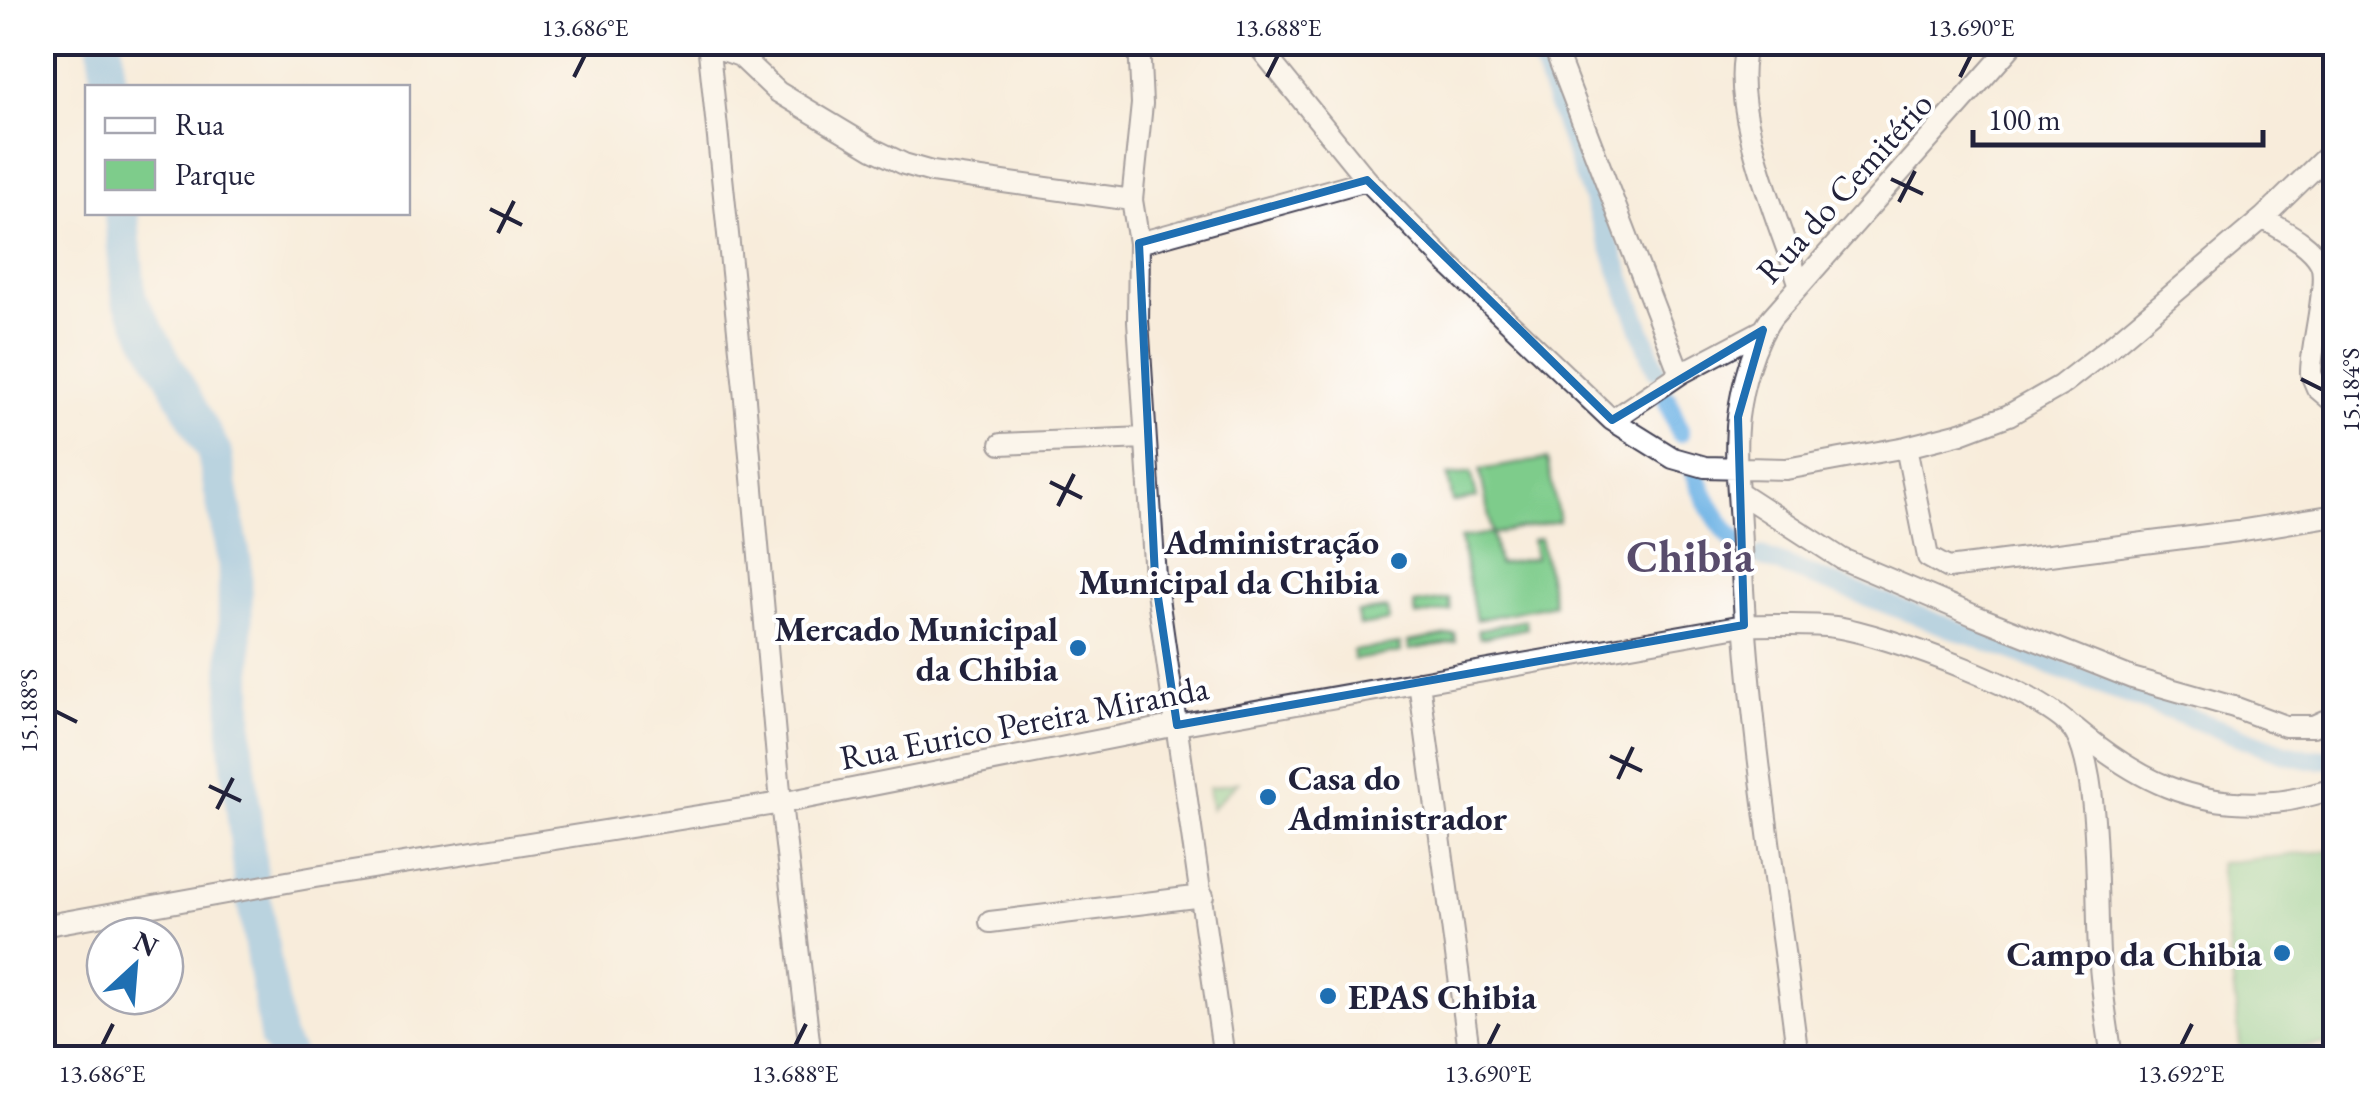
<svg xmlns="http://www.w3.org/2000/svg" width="2378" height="1101" font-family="'EB Garamond',serif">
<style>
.green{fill:#7ecc8b;stroke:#507763;stroke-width:2.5}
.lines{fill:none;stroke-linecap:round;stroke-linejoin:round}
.canal{stroke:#6fb4e5;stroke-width:20}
.river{stroke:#6fb4e5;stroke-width:35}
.minor-casing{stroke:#424053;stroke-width:24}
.minor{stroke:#fff;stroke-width:20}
.marked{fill:none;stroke:#1f6fb2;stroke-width:8;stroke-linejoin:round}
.ticks{fill:none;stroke:#22223b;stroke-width:4}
.poi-dot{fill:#1f6fb2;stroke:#fff;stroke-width:4}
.labels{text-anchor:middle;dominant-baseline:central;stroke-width:8;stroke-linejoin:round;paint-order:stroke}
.street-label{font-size:35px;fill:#22223b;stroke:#fff}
.poi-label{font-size:35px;font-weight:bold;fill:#22223b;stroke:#fff;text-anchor:end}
.district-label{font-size:45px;font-weight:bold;fill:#584c6c;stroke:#fff}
.neatline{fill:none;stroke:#22223b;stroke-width:4}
.ticks-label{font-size:25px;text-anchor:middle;fill:#22223b}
</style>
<rect width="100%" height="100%" fill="#fff"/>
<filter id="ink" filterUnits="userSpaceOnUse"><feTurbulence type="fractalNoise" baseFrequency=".01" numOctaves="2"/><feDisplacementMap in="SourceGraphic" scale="20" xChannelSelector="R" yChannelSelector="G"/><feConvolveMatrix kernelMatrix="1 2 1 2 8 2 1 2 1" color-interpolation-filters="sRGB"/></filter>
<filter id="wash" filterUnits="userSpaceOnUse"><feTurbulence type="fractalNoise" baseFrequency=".0048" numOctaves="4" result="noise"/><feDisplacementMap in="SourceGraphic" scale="40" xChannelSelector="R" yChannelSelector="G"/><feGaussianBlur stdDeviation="2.25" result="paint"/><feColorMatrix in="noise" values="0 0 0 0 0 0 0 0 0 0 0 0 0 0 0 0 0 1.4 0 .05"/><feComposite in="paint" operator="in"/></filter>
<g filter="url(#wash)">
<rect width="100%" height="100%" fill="#f8ecdb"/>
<path class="green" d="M1547 459 1559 521 1492 534 1498 564 1535 558 1532 540 1540 538 1554 604 1476 620 1460 538 1492 533 1480 470Z
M1471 472 1477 498 1453 502 1448 476Z
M1449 599 1451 611 1416 616 1414 604Z
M1387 609 1389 621 1359 626 1357 613Z
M1525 620 1527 628 1480 638 1478 630Z
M1455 634 1456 642 1409 650 1408 642Z
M1400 644 1401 652 1354 660 1353 651Z
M1238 782 1211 809 1208 788Z
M2335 850V1043L2241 1053 2219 863Z"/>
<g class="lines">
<path class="canal" d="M1534 42 1656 369
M1667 399 1680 432
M1694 470C1704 497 1716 522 1737 542
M1762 557 2286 754 2309 759H2336"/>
<path class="river" d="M105 42 109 88
M121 212 129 298 214 452 235 565 236 742 252 889 277 1039 288 1058"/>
</g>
</g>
<g filter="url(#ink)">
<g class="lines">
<g class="minor-casing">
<path id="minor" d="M708 42 744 388 781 803 811 1058
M1139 42 1142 104 1132 200 1139 243 1138 321 1155 577 1224 1058
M1255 42 1367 180 1450 266 1612 420 1673 458 1705 467 1786 469 1906 447 1961 433 2009 415 2060 386 2109 348 2263 218 2336 147
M1552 42 1680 374
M1748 42C1725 100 1780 224 1799 283
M709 45 740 56 778 92 873 149 904 164 932 172 1132 200
M2263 218C2281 230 2309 242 2320 262 2330 280 2310 348 2311 374L2317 388 2336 404
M1139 243 1367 180
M1612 420 1680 374 1763 330
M1001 444 1145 438
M1906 447 1928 557 1948 568 2238 531 2336 515
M1740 493 1842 559 1973 615 2132 678 2234 707 2285 726H2313L2324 721H2336
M1419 682 1470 1058
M2075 728C2137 780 2193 808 2274 802 2295 801 2315 793 2336 789
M990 922 1203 896
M42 926 315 877 781 803 1177 725 1744 625C1774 626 1806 623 1835 627 1882 633 2054 695 2076 734 2100 778 2096 899 2099 953 2101 988 2107 1023 2112 1058
M1798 1058C1777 888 1747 717 1741 546 1740 504 1733 459 1738 417 1742 385 1753 344 1772 317L2015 42"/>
</g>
<use href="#minor" class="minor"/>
</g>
</g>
<path d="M0 0H2378V1101H0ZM1367 180 1612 420 1763 330 1738 417 1744 625 1177 725 1155 577 1139 243Z" fill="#f8ecdb" fill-opacity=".55" fill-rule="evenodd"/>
<path class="marked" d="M1367 180 1612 420 1763 330 1738 417 1744 625 1177 725 1155 577 1139 243Z"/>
<path class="ticks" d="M574 77 585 55M1267 77 1278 55M1960 77 1971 55M1891 179 1923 194M1899 202 1915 171M490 209 522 225M498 233 514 201M2301 379 2323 390M1050 482 1082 498M1058 506 1074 474M55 711 77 722M1610 756 1642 771M1618 779 1633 747M209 786 241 801M217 809 233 778M102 1046 113 1024M795 1046 806 1024M1488 1046 1499 1024M2181 1046 2192 1024"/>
<g class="poi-dot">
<circle cx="1399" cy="561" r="10"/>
<circle cx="1078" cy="648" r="10"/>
<circle cx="1268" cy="797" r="10"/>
<circle cx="2282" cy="953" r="10"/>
<circle cx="1328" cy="996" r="10"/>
</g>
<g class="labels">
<g class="street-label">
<text transform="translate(1844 187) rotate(-48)">Rua do Cemitério</text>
<text transform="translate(1024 722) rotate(-11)">Rua Eurico Pereira Miranda</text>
</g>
<g class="poi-label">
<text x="1379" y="541">Administração<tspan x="1379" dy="40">Municipal da Chibia</tspan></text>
<text x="1058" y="628">Mercado Municipal<tspan x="1058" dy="40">da Chibia</tspan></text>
<text x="1288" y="777" text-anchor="start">Casa do<tspan x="1288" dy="40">Administrador</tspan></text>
<text x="2262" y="953">Campo da Chibia</text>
<text x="1348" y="996" text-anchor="start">EPAS Chibia</text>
</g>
<g class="district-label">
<text x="1690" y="556">Chibia</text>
</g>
</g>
<rect width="2378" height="1101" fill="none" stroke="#fff" stroke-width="110"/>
<rect x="85" y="85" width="325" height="130" fill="#ffffff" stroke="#a7a7b1" stroke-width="2.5"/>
<rect x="105" y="118" width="50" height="15" fill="#ffffff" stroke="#a7a7b1" stroke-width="2.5"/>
<text x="175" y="135" font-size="30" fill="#22223b">Rua</text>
<rect x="105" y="160" width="50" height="30" fill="#7ecc8b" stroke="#a7a7b1" stroke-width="2.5"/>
<text x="175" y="185" font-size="30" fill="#22223b">Parque</text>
<g transform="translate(135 966) rotate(26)"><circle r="48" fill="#ffffff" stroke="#a7a7b1" stroke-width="2.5"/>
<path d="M0-8L18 38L0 25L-18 38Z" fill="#1f6fb2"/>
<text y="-15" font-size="28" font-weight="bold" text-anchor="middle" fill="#22223b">N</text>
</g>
<path d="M1973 130v15h290v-15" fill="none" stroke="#22223b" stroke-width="5"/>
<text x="1988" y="130" font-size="30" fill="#22223b" stroke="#ffffff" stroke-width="8" paint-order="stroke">100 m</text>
<rect x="55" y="55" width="2268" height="991" class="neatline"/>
<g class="ticks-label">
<text x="585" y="36">13.686°E</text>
<text x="1278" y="36">13.688°E</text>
<text x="1971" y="36">13.690°E</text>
<text transform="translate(2350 390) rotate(-90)" y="9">15.184°S</text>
<text transform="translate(28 711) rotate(-90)" y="9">15.188°S</text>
<text x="102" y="1082">13.686°E</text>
<text x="795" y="1082">13.688°E</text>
<text x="1488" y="1082">13.690°E</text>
<text x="2181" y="1082">13.692°E</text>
</g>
</svg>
